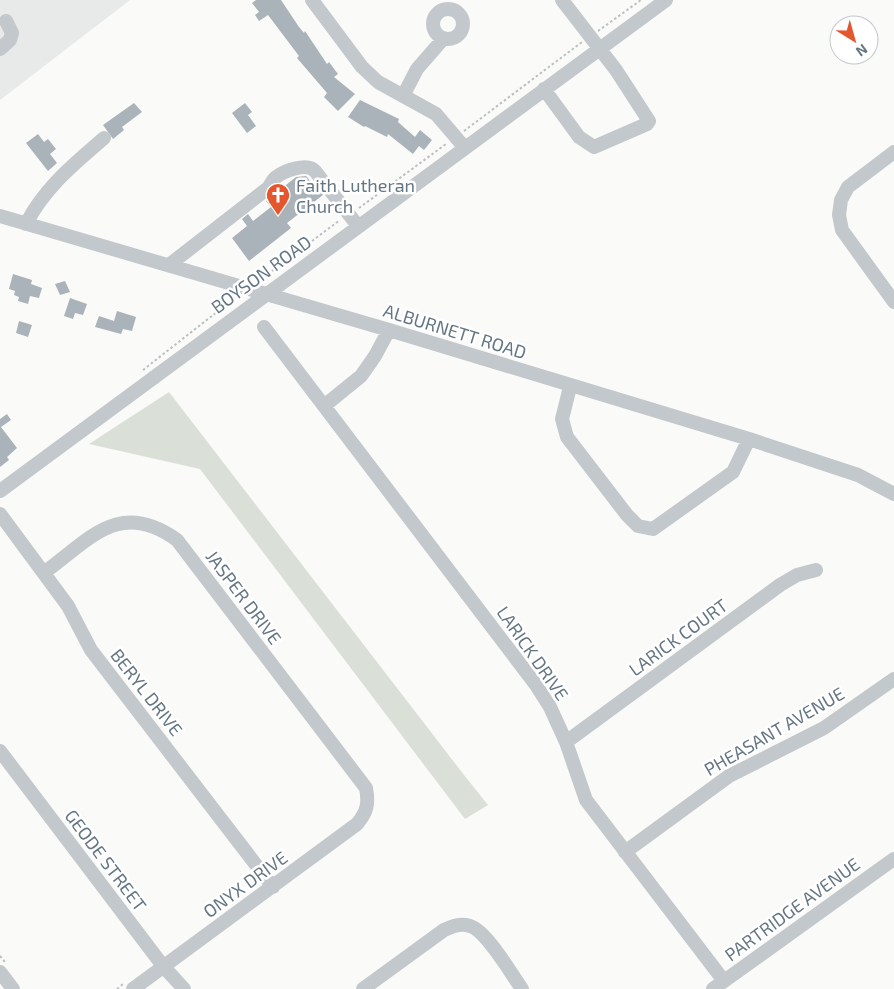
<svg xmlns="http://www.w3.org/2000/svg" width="894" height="989" font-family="'Exo 2',sans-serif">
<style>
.built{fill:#e8e9e9}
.green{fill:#dadfd7}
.building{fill:#aab3b9}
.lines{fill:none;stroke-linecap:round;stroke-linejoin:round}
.path{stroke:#bbbfc2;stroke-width:2;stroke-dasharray:2.5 2.5;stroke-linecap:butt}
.minor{stroke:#c3c8cc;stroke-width:14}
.labels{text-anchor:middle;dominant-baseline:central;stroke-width:5;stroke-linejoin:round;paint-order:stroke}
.poi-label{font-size:18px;fill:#657683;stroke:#fff;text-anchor:start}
.street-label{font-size:18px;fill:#657683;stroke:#fff}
</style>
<rect width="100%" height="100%" fill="#fafaf8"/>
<path class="built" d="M0 0H130L0 100Z"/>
<path class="green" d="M169 392 464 775 488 805 465 819 200 469 89 444Z"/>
<path class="building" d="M256 0H281L299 27 304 33 305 31 327 64 329 62 338 74 334 77 355 94 338 111 324 97 327 93 297 58 299 56 268 15 259 21 255 15 259 12 252 3Z
M360 100 399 119 398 122 415 137 420 130 432 140 424 150 419 146 413 154 388 134 387 137 365 126 364 127 348 117Z
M134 103 142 112 122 127 124 130 113 139 103 125Z
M245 103 252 112 248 115 256 126 247 133 232 113Z
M38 134 44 142 48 139 56 149 50 154 57 163 48 171 26 143Z
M306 176 323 195 287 223 291 228 249 261 232 238 247 226 242 219 248 214 253 221 271 207 266 201 296 177Z
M13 274 32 280 31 284 42 288 39 298 30 296 28 304 18 301 19 297 14 295 15 291 9 289Z
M65 281 70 292 60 295 55 284Z
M70 298 87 304 83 315 75 313 73 319 64 316Z
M117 311 136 317 132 331 123 329 121 334 95 327 99 316 114 321Z
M19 321 32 325 28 337 16 333Z
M7 414 11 420 1 427 17 448 7 457 9 460 0 467V419Z"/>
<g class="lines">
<path class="path" d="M598 31 641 0
M464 131 582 42
M359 208 446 144
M260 280 340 220
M143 370 236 297
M0 956 5 962
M117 989 123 984"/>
<path class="minor" d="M312 0 362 67 378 82 436 114 465 148
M433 24a15 15 0 1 1 30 0a15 15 0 1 1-30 0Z
M0 49 10 40 12 33 6 21
M544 89 579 137 594 147 647 124 649 121 616 70 562 0
M403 96 417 69 444 38
M894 152 848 187 841 200 839 215 842 230 894 302
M0 216 389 330 749 439 858 475 894 494
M26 224C45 187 74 164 104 138
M169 265 268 188C270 186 272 181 275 178 283 171 307 162 315 171L358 226
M264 327 536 685 550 707 566 742 586 800 724 981
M570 387 562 419 567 437 627 515 638 526 653 529 733 472 749 439
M324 406 361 376 375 356 389 330
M0 491 666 0
M0 514 68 606 91 650 273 887
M45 572C91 538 120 499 177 540L366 788C369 804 367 812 357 824L133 989
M566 742 780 585 797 575 816 570
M0 751 163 966 184 989
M625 852 729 776 824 728 894 679
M0 972 13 989
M363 989 444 930C453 926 460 923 470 926 486 930 512 975 522 989
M713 989 894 859"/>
</g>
<defs>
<g id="church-pin" transform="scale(1.25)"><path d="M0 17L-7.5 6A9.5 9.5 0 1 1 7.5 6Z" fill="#e4572e" stroke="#fff"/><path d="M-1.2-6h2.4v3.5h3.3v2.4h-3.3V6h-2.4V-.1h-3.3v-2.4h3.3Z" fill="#fff"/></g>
</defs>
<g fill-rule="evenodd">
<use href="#church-pin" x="278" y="195"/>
</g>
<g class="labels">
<g class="poi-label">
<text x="296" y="185">Faith Lutheran<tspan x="296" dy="21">Church</tspan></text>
</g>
<g class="street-label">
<text transform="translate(261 274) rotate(-36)">BOYSON ROAD</text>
<text transform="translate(455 331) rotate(17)">ALBURNETT ROAD</text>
<text transform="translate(244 597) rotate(53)">JASPER DRIVE</text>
<text transform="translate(678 637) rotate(-36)">LARICK COURT</text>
<text transform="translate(533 653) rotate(55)">LARICK DRIVE</text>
<text transform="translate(147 692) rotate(52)">BERYL DRIVE</text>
<text transform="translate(774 731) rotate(-30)">PHEASANT AVENUE</text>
<text transform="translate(106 860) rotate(53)">GEODE STREET</text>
<text transform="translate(245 884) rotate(-36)">ONYX DRIVE</text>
<text transform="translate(792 909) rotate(-36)">PARTRIDGE AVENUE</text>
</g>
</g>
<g transform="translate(854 40) rotate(143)"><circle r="24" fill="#ffffff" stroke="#c1c8cd"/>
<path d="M0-4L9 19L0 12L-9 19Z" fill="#e4572e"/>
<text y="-8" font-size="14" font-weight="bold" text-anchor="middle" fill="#657683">N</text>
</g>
</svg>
